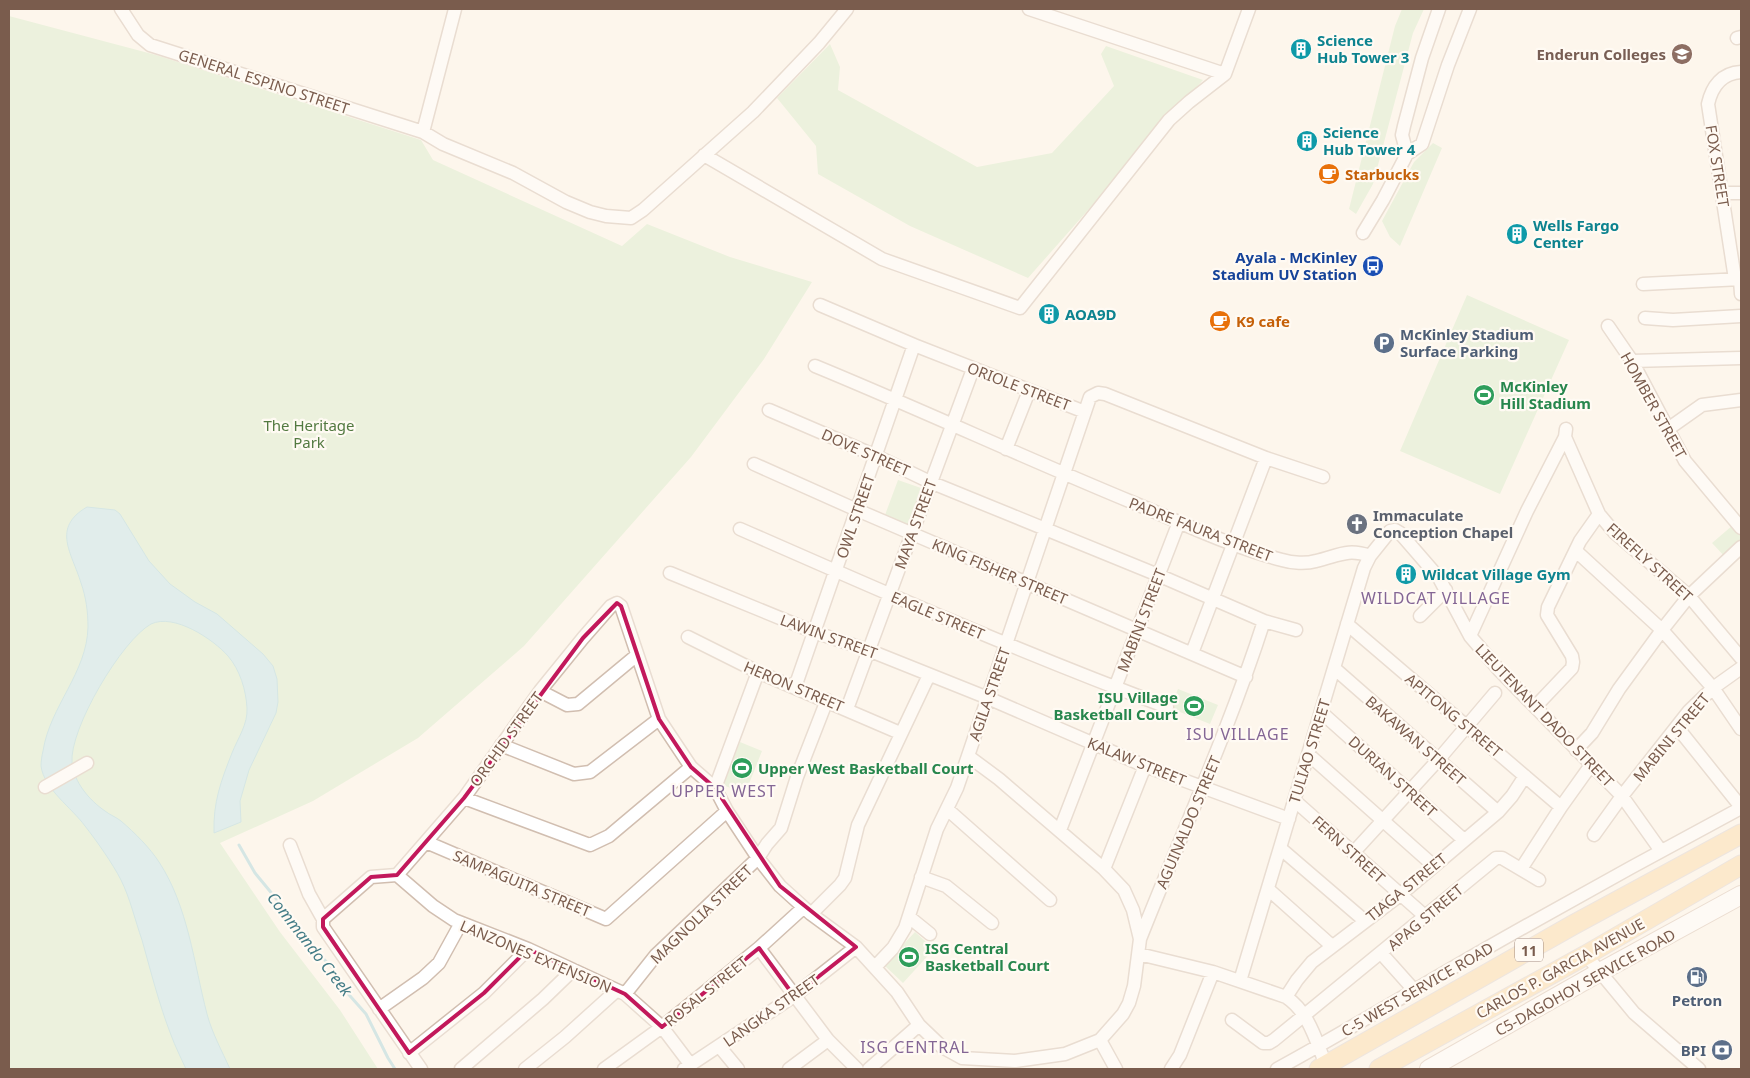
<svg xmlns="http://www.w3.org/2000/svg" width="1750" height="1078" font-family="'Noto Sans',sans-serif">
<style>
.green{fill:#d8ecc9}
.water{fill:#bfe3e8;stroke:#a5d3da}
.lines{fill:none;stroke-linecap:round;stroke-linejoin:round}
.stream{stroke:#a5d3da;stroke-width:3}
.minor-casing{stroke:#d1beb0;stroke-width:15}
.secondary-casing{stroke:#d6c0b0;stroke-width:20}
.primary-casing{stroke:#dad1cd;stroke-width:21}
.minor{stroke:#fff;stroke-width:12}
.secondary{stroke:#fff;stroke-width:18}
.primary{stroke:#fbd9a5;stroke-width:19}
.marked{fill:none;stroke:#c2185b;stroke-width:4;stroke-linejoin:round}
.labels{text-anchor:middle;dominant-baseline:central;stroke-width:4.5;stroke-linejoin:round;paint-order:stroke}
.shield{fill:#fffaf3;stroke:#a28b7f;stroke-width:1}
.shield-label{font-size:14px;font-weight:bold;fill:#7a5c4d}
.culture-label{font-size:15px;font-weight:bold;fill:#0d838f;stroke:#fffaf3;text-anchor:start}
.education-label{font-size:15px;font-weight:bold;fill:#785e54;stroke:#fffaf3;text-anchor:end}
.street-label{font-size:15px;fill:#7a5c4d;stroke:#fffaf3}
.food-label{font-size:15px;font-weight:bold;fill:#c56008;stroke:#fffaf3;text-anchor:start}
.transit-label{font-size:15px;font-weight:bold;fill:#164399;stroke:#fffaf3;text-anchor:end}
.service-label{font-size:15px;font-weight:bold;fill:#4e5e75;stroke:#fffaf3;text-anchor:start}
.leisure-label{font-size:15px;font-weight:bold;fill:#27864d;stroke:#fffaf3;text-anchor:start}
.park-label{font-size:15px;fill:#537a41;stroke:#fffaf3}
.worship-label{font-size:15px;font-weight:bold;fill:#5b616d;stroke:#fffaf3;text-anchor:start}
.neighbourhood-label{font-size:16px;letter-spacing:1px;fill:#846695;stroke:#fffaf3}
.water-label{font-size:16px;font-style:italic;fill:#437c86;stroke:#fffaf3}
</style>
<rect width="100%" height="100%" fill="#fdf6ec"/>
<path class="green" d="M1402 9H1424L1413 33 1373 184 1356 214 1349 209 1395 26Z
M9 16 156 55 421 140 433 160 622 246 647 224 730 257 812 282 764 359 691 457 524 646 418 738 313 801 220 843 280 932 340 1010 378 1069H9Z
M830 44 840 67 838 90 977 167 1052 153 1114 86 1101 54 1106 46 1203 80 1028 278 910 226 818 174 816 146 777 98Z
M1433 143 1442 148 1400 246 1390 237 1382 221 1414 162Z
M1467 295 1569 340 1500 494 1400 451Z
M898 480 921 488 905 532 882 523Z
M1733 525 1741 534V544L1726 558 1712 543Z
M1178 689 1218 705 1210 724 1170 708Z
M740 742 762 751 745 794 723 785Z
M915 932 934 949 903 983 884 965Z"/>
<path class="water" d="M87 507 115 510 120 514 149 561 170 584 195 602 217 614 263 654 273 666 277 679 278 702 276 713 249 770 240 801 241 822 214 833C213 802 221 781 232 753 238 738 248 724 247 708 246 690 240 670 228 656 213 639 174 613 151 624 122 640 69 729 72 763 74 782 89 800 105 811 110 815 116 817 121 821 135 833 150 848 159 862 188 906 194 964 207 1014 212 1033 222 1051 230 1069H186C181 1058 175 1046 171 1035 159 1004 151 972 142 940 135 920 130 898 121 880 113 864 96 840 85 826 72 808 44 789 41 766 41 761 42 755 43 751 50 706 87 673 88 627 88 612 86 597 81 583 72 553 51 528 87 507Z"/>
<g class="lines">
<path class="stream" d="M239 845 255 873 288 913 299 935 334 969 343 988 366 1014 388 1058 395 1069"/>
<g class="minor-casing">
<path id="minor" d="M121 9 138 35 150 45 423 132 443 144 513 173 566 202 590 212 606 216 631 218 643 210 753 112 819 43 847 9
M1029 9 1225 74
M1737 38 1741 37
M423 132 455 9
M1407 154 1402 135 1404 126 1422 58 1439 9
M704 155 882 259 1020 308 1169 120 1189 102 1225 74 1249 9
M1723 193H1741
M1363 233 1383 200 1407 154 1422 144 1448 65 1470 9
M1735 279 1708 104C1712 86 1722 73 1741 72
M1740 279 1741 294
M1643 284 1741 279
M820 305 914 345 1085 412
M1645 318 1673 320 1741 316
M1608 326 1632 361 1685 461 1741 528
M1632 361 1741 358
M815 366C922 410 1027 459 1134 503 1182 523 1232 547 1282 560 1292 563 1306 564 1316 561 1338 556 1347 548 1370 556
M769 410 876 456 930 482 1158 575 1264 621 1296 630
M1566 429 1565 437 1599 514 1614 532 1689 596 1741 658
M1668 429 1702 405 1741 400
M1006 449 1029 391
M754 464 857 510 1246 677
M740 529C881 591 1022 653 1167 707
M1576 551 1662 630 1713 688 1741 729
M670 573 814 632 868 650 988 698 1145 766 1289 819
M1420 616 1446 590
M1347 624 1561 807
M1470 636 1527 511 1565 437
M688 637 758 672 900 733
M1192 653 1266 458
M1334 668 1498 812
M795 687 914 345
M540 691 567 705 578 704 637 655
M1535 707 1572 668 1573 662 1572 656 1547 615 1548 607 1580 541 1599 514
M847 709 973 369
M1321 712 1464 840
M1677 727 1741 807
M501 745 574 774 590 772 659 719
M1576 750 1592 733 1619 689 1662 630 1689 596 1741 547
M1308 754 1434 866
M45 787 87 763
M715 788 758 672
M464 798 590 845 609 836 691 767
M1294 800 1426 917
M947 809 1050 900
M1060 830 1179 522
M1594 835 1622 796 1689 711 1713 688 1741 668
M426 842 606 919 727 811
M290 845 309 894 323 919
M1280 848 1365 921
M1353 853 1439 759 1495 693
M1104 869 1145 766
M1521 869 1561 807 1591 765
M397 875 464 798 540 691 583 638 611 606 617 603 621 606 659 719 691 767 715 788 727 811 758 858 780 886 811 914 856 947 897 992 919 1025 942 1047 962 1058 1015 1061 1065 1054 1100 1040 1123 1014 1129 1003 1134 986 1140 939 1133 910 1124 890 1104 869 999 779 968 756
M397 875 433 906 454 920 528 949 625 994 662 1027 690 1064
M397 875 371 877 323 919V927L421 1069
M921 877 946 886 992 923
M1268 889 1332 946
M811 914 840 885 845 878 858 825 929 675
M909 917 930 934
M1140 939C1182 833 1229 730 1264 621
M759 948 828 1040 857 1069
M1381 953 1414 990
M1139 954 1213 972 1286 997C1309 1012 1316 1041 1326 1065
M1586 955 1634 1013 1699 1069
M875 967 893 948 905 928 937 829 957 788 968 756 1090 397 1098 393 1105 394 1266 458 1323 477
M1240 981 1364 568 1370 556 1390 531 1395 530 1400 533 1439 578 1470 636 1500 671 1622 796 1661 851
M625 994 656 955 758 858 767 844 781 828 797 777 827 700
M1286 997 1297 980 1312 962 1400 895 1498 812 1512 796 1525 776
M379 1009 423 978 439 963 461 923
M1232 1020 1263 1043H1269L1274 1040 1496 858H1502L1539 880
M1100 1040 1116 1069
M719 1046 738 1069
M409 1053 484 993 528 949
M461 1069 543 999 573 970
M525 1069 565 1037 616 991
M604 1069 662 1027 759 948 803 908
M684 1069 794 996 856 947
M789 1069 828 1040
M869 1069 919 1025
M1171 1069 1180 1055 1213 972
M1277 1069C1345 1032 1412 991 1480 952 1566 903 1653 855 1741 808"/>
</g>
<g class="secondary-casing">
<path id="secondary" d="M1429 1069 1600 972 1741 895"/>
</g>
<g class="primary-casing">
<path id="primary" d="M1319 1069 1573 925 1741 834
M1379 1069 1586 955 1741 865"/>
</g>
<use href="#minor" class="minor"/>
<use href="#secondary" class="secondary"/>
<use href="#primary" class="primary"/>
</g>
<path d="M0 0H1750V1078H0ZM617 603 621 606 659 719 691 767 715 788 780 886 856 947 794 996 759 948 662 1027 625 994 528 949 484 993 409 1053 323 927V919L371 877 397 875 464 798 583 638Z" fill="#fdf6ec" fill-opacity=".55" fill-rule="evenodd"/>
<path class="marked" d="M617 603 621 606 659 719 691 767 715 788 780 886 856 947 794 996 759 948 662 1027 625 994 528 949 484 993 409 1053 323 927V919L371 877 397 875 464 798 583 638Z"/>
<defs>
<g id="building-disc" transform="scale(1.125)"><circle r="9.5" fill="#0f9aa8" stroke="#fffaf3"/><path d="M-4-6H4V6H1V3H-1V6H-4ZM-2.5-4.3h1.7v1.8h-1.7ZM.8-4.3h1.7v1.8H.8ZM-2.5-1h1.7V.8h-1.7ZM.8-1h1.7V.8H.8Z" fill="#fff"/></g>
<g id="university-disc" transform="scale(1.125)"><circle r="9.5" fill="#8d6e63" stroke="#fffaf3"/><path d="M0-5L7-2L0 1L-7-2ZM-4 1L0 2.5L4 1V4Q0 6-4 4Z" fill="#fff"/></g>
<g id="cafe-disc" transform="scale(1.125)"><circle r="9.5" fill="#e8710a" stroke="#fffaf3"/><path d="M-5.5-4.5H6V0H3Q3 3.5 0 3.5H-2.5Q-5.5 3.5-5.5 0ZM3-3.2v2h1.7v-2ZM-6 4.5H4V6H-6Z" fill="#fff"/></g>
<g id="bus-disc" transform="scale(1.125)"><circle r="9.5" fill="#1a4fb4" stroke="#fffaf3"/><path d="M-5-6H5V4H4V6H2V4H-2V6H-4V4H-5ZM-3.5-4V0h7V-4ZM-3.5 1.2v1.5H-2V1.2ZM2 1.2v1.5H3.5V1.2Z" fill="#fff"/></g>
<g id="parking-disc" transform="scale(1.125)"><circle r="9.5" fill="#5c6f8a" stroke="#fffaf3"/><path d="M-3.5-5.5H1a3.5 3.5 0 0 1 0 7H-1V5.5H-3.5ZM-1-3.4V-.6H.8a1.4 1.4 0 0 0 0-2.8Z" fill="#fff"/></g>
<g id="stadium-disc" transform="scale(1.125)"><circle r="9.5" fill="#2e9e5b" stroke="#fffaf3"/><path d="M0-5a6.5 5 0 1 0 0 10a6.5 5 0 1 0 0-10ZM-3.5-1.8h7v3.6h-7Z" fill="#fff"/></g>
<g id="church-disc" transform="scale(1.125)"><circle r="9.5" fill="#6b7280" stroke="#fffaf3"/><path d="M-1.2-6h2.4v3.5h3.3v2.4h-3.3V6h-2.4V-.1h-3.3v-2.4h3.3Z" fill="#fff"/></g>
<g id="fuel-disc" transform="scale(1.125)"><circle r="9.5" fill="#5c6f8a" stroke="#fffaf3"/><path d="M-5.5-6h7V0h2V4h1.3V-2.5L3-4.5l.8-.8L6-3V5H2.5V1h-1V6h-7ZM-4.2-4.7v3.2H.2V-4.7Z" fill="#fff"/></g>
<g id="bank-disc" transform="scale(1.125)"><circle r="9.5" fill="#5c6f8a" stroke="#fffaf3"/><path d="M-6-4H6V4H-6ZM0-2.3a2.3 2.3 0 1 0 0 4.6a2.3 2.3 0 1 0 0-4.6Z" fill="#fff"/></g>
</defs>
<g fill-rule="evenodd">
<use href="#building-disc" x="1301" y="49"/>
<use href="#university-disc" x="1682" y="54"/>
<use href="#building-disc" x="1307" y="141"/>
<use href="#cafe-disc" x="1329" y="174"/>
<use href="#building-disc" x="1517" y="234"/>
<use href="#bus-disc" x="1373" y="266"/>
<use href="#building-disc" x="1049" y="314"/>
<use href="#cafe-disc" x="1220" y="321"/>
<use href="#parking-disc" x="1384" y="343"/>
<use href="#stadium-disc" x="1484" y="395"/>
<use href="#church-disc" x="1357" y="524"/>
<use href="#building-disc" x="1406" y="574"/>
<use href="#stadium-disc" x="1194" y="706"/>
<use href="#stadium-disc" x="742" y="768"/>
<use href="#stadium-disc" x="909" y="957"/>
<use href="#fuel-disc" x="1697" y="977"/>
<use href="#bank-disc" x="1722" y="1050"/>
</g>
<g class="labels">
<rect class="shield" x="1515" y="938.5" width="28" height="23" rx="4"/>
<g class="shield-label">
<text x="1529" y="950">11</text>
</g>
<g class="culture-label">
<text x="1317" y="40">Science<tspan x="1317" dy="17">Hub Tower 3</tspan></text>
<text x="1323" y="132">Science<tspan x="1323" dy="17">Hub Tower 4</tspan></text>
<text x="1533" y="225">Wells Fargo<tspan x="1533" dy="17">Center</tspan></text>
<text x="1065" y="314">AOA9D</text>
<text x="1422" y="574">Wildcat Village Gym</text>
</g>
<g class="education-label">
<text x="1666" y="54">Enderun Colleges</text>
</g>
<g class="street-label">
<text transform="translate(264 81) rotate(18)">GENERAL ESPINO STREET</text>
<text transform="translate(1718 166) rotate(81)">FOX STREET</text>
<text transform="translate(1019 386) rotate(21)">ORIOLE STREET</text>
<text transform="translate(1654 405) rotate(61)">HOMBER STREET</text>
<text transform="translate(866 452) rotate(24)">DOVE STREET</text>
<text transform="translate(855 516) rotate(-71)">OWL STREET</text>
<text transform="translate(915 524) rotate(-70)">MAYA STREET</text>
<text transform="translate(1201 529) rotate(21)">PADRE FAURA STREET</text>
<text transform="translate(1650 562) rotate(42)">FIREFLY STREET</text>
<text transform="translate(1000 571) rotate(23)">KING FISHER STREET</text>
<text transform="translate(938 615) rotate(23)">EAGLE STREET</text>
<text transform="translate(1141 620) rotate(-69)">MABINI STREET</text>
<text transform="translate(829 636) rotate(20)">LAWIN STREET</text>
<text transform="translate(794 686) rotate(23)">HERON STREET</text>
<text transform="translate(989 694) rotate(-71)">AGILA STREET</text>
<text transform="translate(1454 715) rotate(40)">APITONG STREET</text>
<text transform="translate(1545 715) rotate(46)">LIEUTENANT DADO STREET</text>
<text transform="translate(1671 737) rotate(-50)">MABINI STREET</text>
<text transform="translate(506 739) rotate(-54)">ORCHID STREET</text>
<text transform="translate(1416 740) rotate(41)">BAKAWAN STREET</text>
<text transform="translate(1309 751) rotate(-73)">TULIAO STREET</text>
<text transform="translate(1137 761) rotate(22)">KALAW STREET</text>
<text transform="translate(1393 776) rotate(42)">DURIAN STREET</text>
<text transform="translate(1188 822) rotate(-67)">AGUINALDO STREET</text>
<text transform="translate(1349 849) rotate(42)">FERN STREET</text>
<text transform="translate(522 883) rotate(23)">SAMPAGUITA STREET</text>
<text transform="translate(1406 887) rotate(-39)">TIAGA STREET</text>
<text transform="translate(701 914) rotate(-44)">MAGNOLIA STREET</text>
<text transform="translate(1425 917) rotate(-40)">APAG STREET</text>
<text transform="translate(536 956) rotate(23)">LANZONES EXTENSION</text>
<text transform="translate(1560 968) rotate(-29)">CARLOS P. GARCIA AVENUE</text>
<text transform="translate(1585 982) rotate(-29)">C5-DAGOHOY SERVICE ROAD</text>
<text transform="translate(1417 989) rotate(-30)">C-5 WEST SERVICE ROAD</text>
<text transform="translate(706 991) rotate(-39)">ROSAL STREET</text>
<text transform="translate(771 1010) rotate(-35)">LANGKA STREET</text>
</g>
<g class="food-label">
<text x="1345" y="174">Starbucks</text>
<text x="1236" y="321">K9 cafe</text>
</g>
<g class="transit-label">
<text x="1357" y="257">Ayala - McKinley<tspan x="1357" dy="17">Stadium UV Station</tspan></text>
</g>
<g class="service-label">
<text x="1400" y="334">McKinley Stadium<tspan x="1400" dy="17">Surface Parking</tspan></text>
<text x="1697" y="1000" text-anchor="middle">Petron</text>
<text x="1706" y="1050" text-anchor="end">BPI</text>
</g>
<g class="leisure-label">
<text x="1500" y="386">McKinley<tspan x="1500" dy="17">Hill Stadium</tspan></text>
<text x="1178" y="697" text-anchor="end">ISU Village<tspan x="1178" dy="17">Basketball Court</tspan></text>
<text x="758" y="768">Upper West Basketball Court</text>
<text x="925" y="948">ISG Central<tspan x="925" dy="17">Basketball Court</tspan></text>
</g>
<g class="park-label">
<text x="309" y="425">The Heritage<tspan x="309" dy="17">Park</tspan></text>
</g>
<g class="worship-label">
<text x="1373" y="515">Immaculate<tspan x="1373" dy="17">Conception Chapel</tspan></text>
</g>
<g class="neighbourhood-label">
<text x="1436" y="598">WILDCAT VILLAGE</text>
<text x="1238" y="734">ISU VILLAGE</text>
<text x="724" y="791">UPPER WEST</text>
<text x="915" y="1047">ISG CENTRAL</text>
</g>
<g class="water-label">
<text transform="translate(310 944) rotate(52)">Commando Creek</text>
</g>
</g>
<rect width="1750" height="1078" fill="none" stroke="#7a5c4d" stroke-width="20"/>
</svg>
